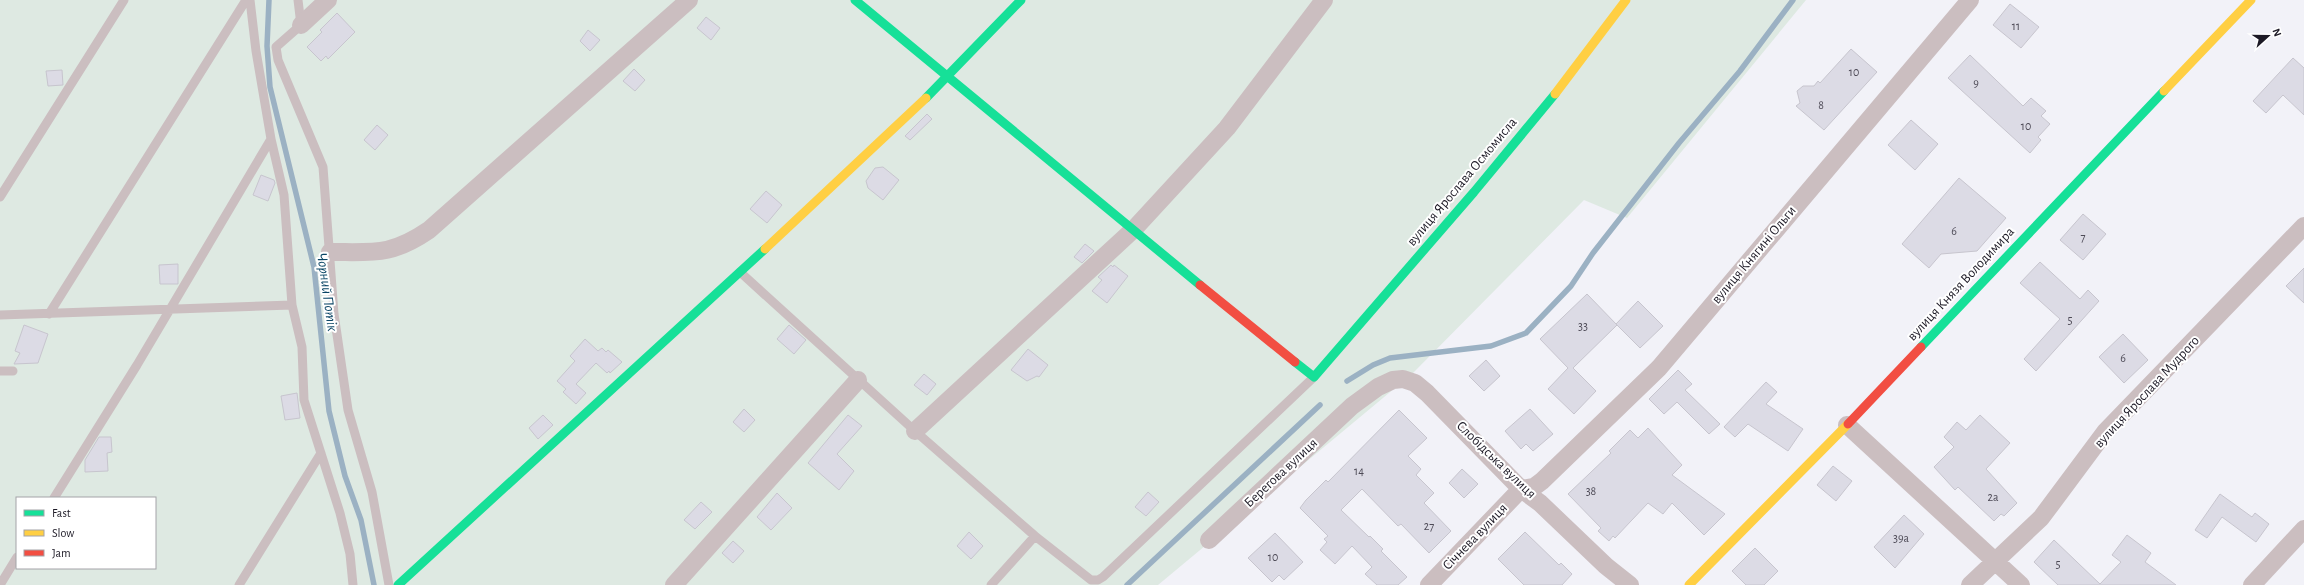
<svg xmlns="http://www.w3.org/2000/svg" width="2304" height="585" font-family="'Alegreya Sans',sans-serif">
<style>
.green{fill:#dee9e2;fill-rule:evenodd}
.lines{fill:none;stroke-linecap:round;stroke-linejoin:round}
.stream{stroke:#9bb1c3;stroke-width:5.5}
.building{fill:#dcdbe5;stroke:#c7c5ce}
.lane{stroke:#cbbec0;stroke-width:9}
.street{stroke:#cbbec0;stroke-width:18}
.fast{stroke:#16e098;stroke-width:9}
.slow{stroke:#ffcf43;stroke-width:9}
.jam{stroke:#f24e42;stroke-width:9}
.labels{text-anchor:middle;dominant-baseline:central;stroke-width:4;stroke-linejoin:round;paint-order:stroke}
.number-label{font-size:12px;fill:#4d4a56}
.street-label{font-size:14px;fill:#1c1925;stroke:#fff}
.water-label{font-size:15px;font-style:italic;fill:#094464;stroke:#fff}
</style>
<rect width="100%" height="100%" fill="#f2f2f8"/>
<path class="green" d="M0 0H1806L1627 218 1584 200 1413 373 1158 585H0ZM17 498H155V568H17Z"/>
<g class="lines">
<path class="stream" d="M269 0 267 46 270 87 314 267 329 411 345 476 361 520 374 585
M1347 381 1373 365 1390 358 1491 346 1526 333 1571 286 1593 253 1679 143 1740 71 1793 0
M1127 585 1320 405"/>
</g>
<path class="building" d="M2010 4 2039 27 2021 48 1993 25Z
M337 13 355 32 328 59 326 56 321 61 307 47 322 32 320 30Z
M706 17 720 28 711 40 697 28Z
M588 30 600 40 590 51 580 41Z
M1851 49 1877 72 1824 130 1796 106 1800 103 1797 91 1803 86H1814L1818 81 1820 83Z
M1970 55 2023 106 2031 98 2046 111 2041 116 2050 124 2038 137 2041 140 2030 153 1948 78Z
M2293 58 2304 68V115L2283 95 2266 113 2253 101Z
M634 69 645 80 635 91 623 81Z
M62 70 63 85 48 86 46 71Z
M927 114 932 119 910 140 905 136Z
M1911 120 1938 144 1915 170 1888 145Z
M377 125 388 135 375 150 364 140Z
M883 167 899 180 883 200 868 188 866 181 875 168Z
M261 175 274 180 275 183 268 201 253 195Z
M1959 178 2006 218 1977 251 1941 254 1929 268 1902 244Z
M766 191 782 205 767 223 750 209Z
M2083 214 2106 234 2083 260 2060 240Z
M1085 244 1094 251 1082 263 1074 257Z
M2040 262 2080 299 2088 290 2099 301 2036 371 2024 359 2060 319 2020 283Z
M178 264V284H160L159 265Z
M1111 265 1113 267 1114 265 1128 276 1107 303 1092 291 1102 280 1098 277Z
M2304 268V303L2286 286Z
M1587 294 1617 325 1573 368 1596 391 1574 414 1548 389 1568 368 1540 339Z
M1638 301 1663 326 1640 348 1616 324Z
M24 325 48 334 38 363 14 364 20 353 15 351Z
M789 325 806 340 794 354 777 339Z
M2123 334 2148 360 2124 383 2099 357Z
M585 339 598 351 602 348 606 352 608 350 622 362 610 373 609 371 607 373 596 363 576 384 586 393 576 404 563 392 566 389 557 381 575 361 570 356Z
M1028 349 1048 365 1039 377 1037 376 1027 381 1011 370Z
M1486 360 1500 376 1484 391 1469 376Z
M1678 370 1692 384 1685 390 1720 424 1709 434 1677 402 1664 414 1649 399Z
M924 374 936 384 927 395 914 385Z
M1766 382 1777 392 1766 404 1803 429 1788 451 1748 424 1735 437 1724 427Z
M297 393 300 418 285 420 281 396Z
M744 409 755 420 744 432 733 422Z
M1530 409 1553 434 1533 451 1526 444 1521 449 1505 431Z
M1399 410 1427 438 1408 456 1421 469 1416 475 1434 493 1424 503 1451 531 1429 553 1401 524 1398 526 1362 489 1341 510 1369 537 1370 536 1383 549 1381 551 1407 577 1398 585H1377L1365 574 1372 567 1352 546 1335 564 1320 550 1327 542 1324 539 1328 536 1300 508 1306 500 1326 480 1328 482Z
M543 415 553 425 538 439 529 428Z
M848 415 862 426 837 454 854 471 839 490 808 463Z
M1980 415 2010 443 1986 469 2017 503 2004 516 2001 514 1994 521 1958 487 1955 490 1934 467 1954 447 1944 437 1957 422 1966 430Z
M1648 428 1682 465 1672 475 1725 514 1704 535 1672 503 1663 514 1648 503 1615 538 1613 536 1609 541 1598 531 1601 528 1568 494 1611 453 1609 451 1630 430 1638 438Z
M99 437H111L112 452 107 453 108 471 85 472V460Z
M1833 466 1852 481 1836 501 1817 485Z
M1462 469 1478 484 1464 498 1449 483Z
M1148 492 1159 502 1146 516 1135 507Z
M777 493 792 508 771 530 757 517Z
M2220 494 2252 517 2255 513 2269 524 2256 542 2222 517 2207 538 2195 530Z
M701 502 712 512 695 529 684 520Z
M1904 515 1924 534 1895 568 1874 547Z
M969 532 983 546 971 559 957 546Z
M1525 532 1559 565 1561 563 1572 574 1562 585H1524L1498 559Z
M1275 533 1303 562 1284 580 1279 575 1272 582 1248 558Z
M2127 535 2151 553 2145 562 2176 585H2058L2034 562 2054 540 2100 584 2121 562 2112 555Z
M733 541 744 551 733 563 722 553Z
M1755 548 1778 571 1764 585H1746L1732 571Z"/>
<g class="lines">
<path class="lane" d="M250 0 256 51 271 139 284 195 292 305 302 347 304 400 340 513 350 554 353 585
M298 0 301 25 276 47 278 60 323 167 334 314 348 410 372 492 389 585
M0 197 124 0
M740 272 915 431 1035 536 1091 580H1098L1103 577 1314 377
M49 314 246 0
M0 315 292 305
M0 371H13
M54 498 137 365 271 139
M0 585 17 557
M239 585 321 453
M991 585 1035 536"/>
<path class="street" d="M301 25 328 0
M330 252C374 252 391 256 429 230L689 0
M1847 425 2021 585
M915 431 1134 229 1227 128 1324 0
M1209 540 1352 406 1378 387 1393 380 1403 379 1415 383 1427 393 1521 489 1540 503 1606 566 1630 585
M674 585 858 380
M1429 585 1521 489 1534 487 1542 481 1659 368 1970 0
M1970 585 2041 518 2105 432 2304 226
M2252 585 2304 529"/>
<path class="fast" d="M855 0 1200 285
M926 98 1021 0
M1921 347 2164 91
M1295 362 1314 377 1474 192 1555 94
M398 585 765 249"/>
<path class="slow" d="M2164 91 2251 0
M1555 94 1626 0
M765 249 926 98
M1689 585 1848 424"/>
<path class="jam" d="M1200 285 1295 362
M1848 424 1921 347"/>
</g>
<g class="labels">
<g class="number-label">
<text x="2016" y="26">11</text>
<text x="1854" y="72">10</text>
<text x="1976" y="83">9</text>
<text x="1821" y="105">8</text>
<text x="2026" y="126">10</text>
<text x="1954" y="231">6</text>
<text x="2083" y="237">7</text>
<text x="2070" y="320">5</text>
<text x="1583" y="326">33</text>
<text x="2123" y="358">6</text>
<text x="1359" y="471">14</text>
<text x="1591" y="491">38</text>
<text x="1993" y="497">2а</text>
<text x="1429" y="526">27</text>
<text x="1901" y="538">39а</text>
<text x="1273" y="557">10</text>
<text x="2058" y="564">5</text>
</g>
<g class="street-label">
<text transform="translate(1462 182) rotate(-50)">вулиця Ярослава Осмомисла</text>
<text transform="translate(1754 255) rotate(-50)">вулиця Княгині Ольги</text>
<text transform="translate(1961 284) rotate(-47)">вулиця Князя Володимира</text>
<text transform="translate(2147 392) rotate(-47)">вулиця Ярослава Мудрого</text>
<text transform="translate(1496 460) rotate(44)">Слобідська вулиця</text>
<text transform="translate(1281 473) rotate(-43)">Берегова вулиця</text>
<text transform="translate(1475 537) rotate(-46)">Січнева вулиця</text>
</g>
<g class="water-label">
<text transform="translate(327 292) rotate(82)">Чорний Потік</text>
</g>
</g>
<rect x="16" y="497" width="140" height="72" fill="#ffffff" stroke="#a4a3a8"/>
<rect x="24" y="510" width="20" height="6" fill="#16e098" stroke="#a4a3a8"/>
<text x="52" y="517" font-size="12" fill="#1c1925">Fast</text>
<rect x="24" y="530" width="20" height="6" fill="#ffcf43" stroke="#a4a3a8"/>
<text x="52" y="537" font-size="12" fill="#1c1925">Slow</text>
<rect x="24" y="550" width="20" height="6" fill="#f24e42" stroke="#a4a3a8"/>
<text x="52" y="557" font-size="12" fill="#1c1925">Jam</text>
<g transform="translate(2268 36) rotate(69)" stroke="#ffffff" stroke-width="3" paint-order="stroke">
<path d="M0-3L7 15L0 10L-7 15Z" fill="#1c1925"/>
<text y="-6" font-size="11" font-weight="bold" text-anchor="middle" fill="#1c1925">N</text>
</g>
</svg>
